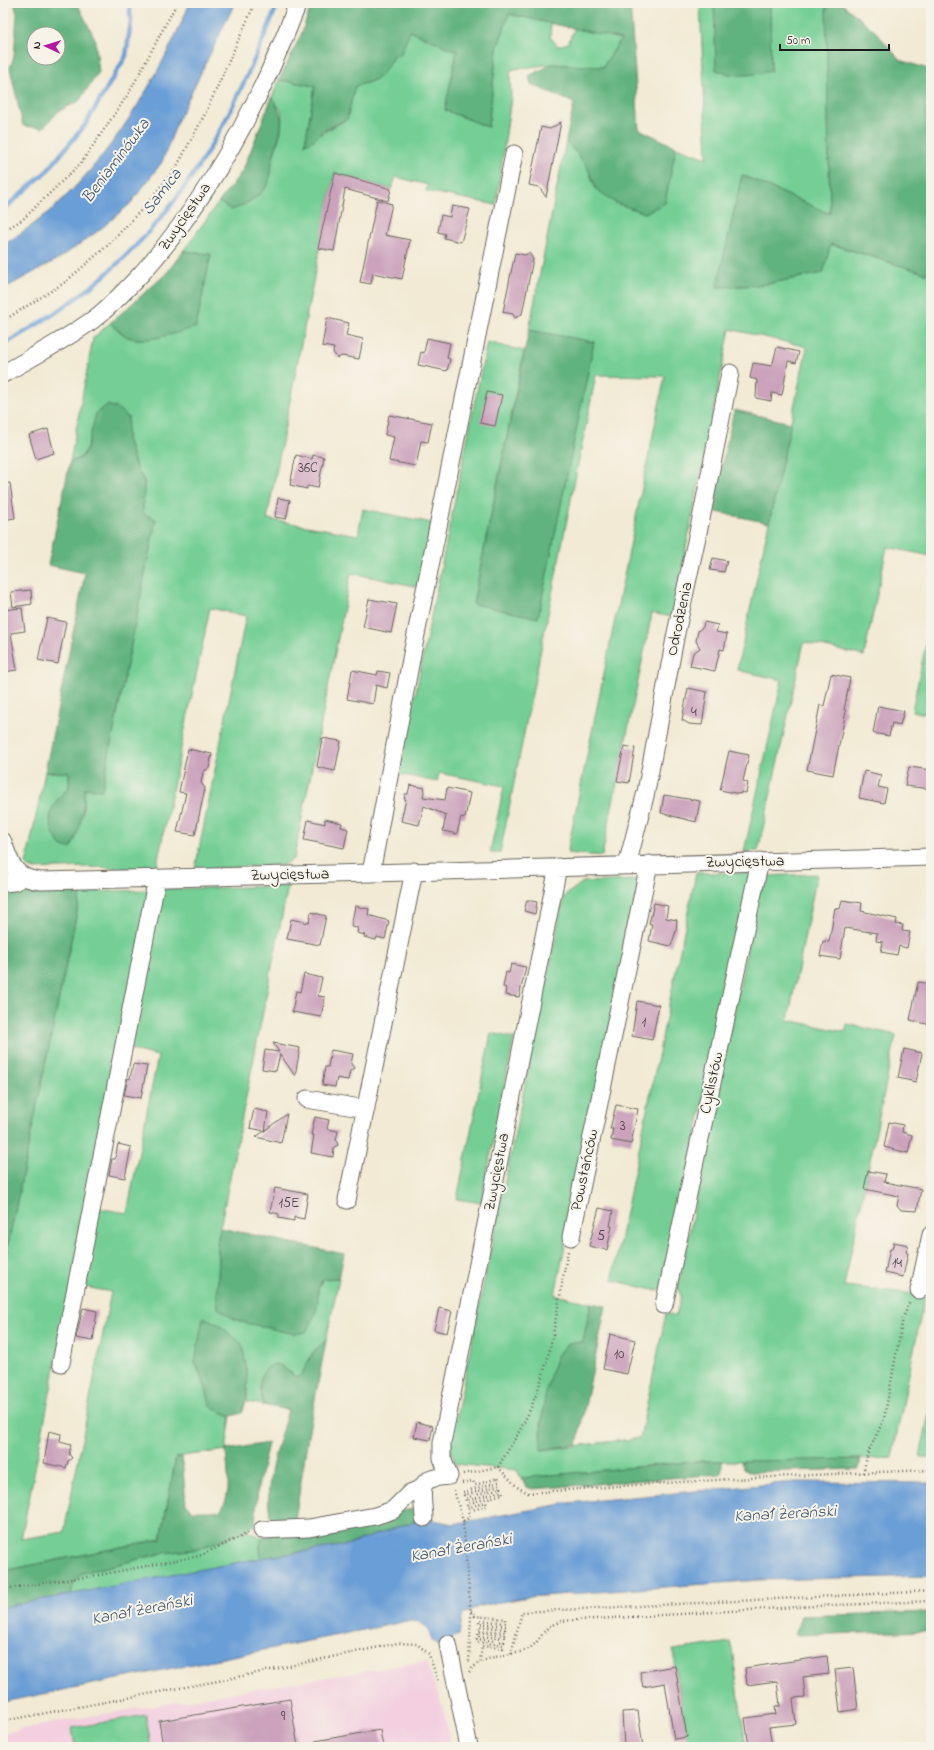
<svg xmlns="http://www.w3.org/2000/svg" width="934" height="1750" font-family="'Indie Flower',sans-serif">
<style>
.built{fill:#f3cfe0}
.green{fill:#75cf95;stroke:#487658}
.forest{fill:#60b27e;stroke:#3e674d;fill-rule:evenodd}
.water{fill:#6a9ed6;stroke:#435d79}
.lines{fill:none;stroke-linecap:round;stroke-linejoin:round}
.stream{stroke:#6a9ed6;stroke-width:4.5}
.building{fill:#cba1bc}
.minor-casing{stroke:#67645c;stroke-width:19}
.path{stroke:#67645c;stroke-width:2.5;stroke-dasharray:1 3;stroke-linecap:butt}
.minor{stroke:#fff;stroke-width:17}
.labels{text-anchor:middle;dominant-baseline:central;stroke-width:4;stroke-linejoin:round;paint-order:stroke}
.number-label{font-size:14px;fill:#483d44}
.street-label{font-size:16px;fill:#1c1c1c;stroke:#f7f3e8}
.water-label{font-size:17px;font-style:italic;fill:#3f5670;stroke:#f7f3e8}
</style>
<rect width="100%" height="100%" fill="#f7f3e8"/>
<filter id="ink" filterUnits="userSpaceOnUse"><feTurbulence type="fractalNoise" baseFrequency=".025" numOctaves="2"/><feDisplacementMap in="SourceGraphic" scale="8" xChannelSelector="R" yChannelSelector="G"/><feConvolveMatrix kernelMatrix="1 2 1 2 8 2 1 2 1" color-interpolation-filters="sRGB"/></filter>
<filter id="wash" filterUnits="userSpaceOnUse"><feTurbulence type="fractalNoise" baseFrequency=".012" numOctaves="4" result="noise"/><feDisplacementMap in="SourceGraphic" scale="16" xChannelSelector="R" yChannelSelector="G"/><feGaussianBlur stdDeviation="0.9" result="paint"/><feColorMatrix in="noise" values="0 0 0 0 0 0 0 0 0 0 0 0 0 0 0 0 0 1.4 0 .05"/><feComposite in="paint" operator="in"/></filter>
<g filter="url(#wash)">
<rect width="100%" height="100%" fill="#f2ead4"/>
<path class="built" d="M426 1661 443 1708 451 1747H3V1733L68 1720Z"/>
<path class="green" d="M700 3H714L717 70 771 71 770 3H826L830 214 742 175 718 287 761 285 823 273 830 244 931 275V556L887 547 864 656 804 642 758 851 744 852 782 680 737 670 807 347 730 329 672 617 652 613 602 856 567 853 665 376 596 375 500 853H490L504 786 439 773 437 782 399 774 487 342 524 351 473 604 538 617 594 342 529 330 566 141 587 166 596 189 616 203 645 213 664 203 676 147 707 158Z
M508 14 551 23 550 37 558 46 568 43 575 28 621 39 603 67 553 64 514 69 510 71 511 98 496 205 426 191 428 185 396 177 391 189 335 173 329 200 267 519 358 535 363 509 432 523 419 587 351 573 294 858 284 865 195 869 246 616 210 608 156 869 85 867 31 869 26 864 45 772H69V788L59 797 52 810 83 813 85 788 102 790 156 519 143 514 144 481 136 467 127 439 128 417 89 441C86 453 82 458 70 462L93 338 110 323 122 333 155 337 196 327 211 255 183 251 219 202 231 210 253 199 271 175 272 162 281 131 282 119 281 111 272 97 279 80 315 86 305 143 347 119 355 86C379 80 381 78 393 56L400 55 410 31 457 51 445 110 488 127 497 49 484 39Z
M931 619V715L912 711Z
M696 873H751L664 1287 658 1291 612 1280Z
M817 874 788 1020 845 1032 847 1024 896 1035 844 1286 925 1295 892 1458 807 1461H699L521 1478 517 1470 455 1464 450 1447 564 896 583 882 639 880 555 1295 591 1303 583 1342 569 1344 541 1423 542 1450 640 1438 666 1313 676 1316 681 1296 678 1288 762 876Z
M288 886 217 1243 219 1258 217 1298 317 1306 318 1289 323 1279 339 1278 326 1341 313 1352 301 1376 296 1377 291 1372 259 1388 263 1405 247 1402V1381L242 1345 218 1324 195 1362 214 1409 231 1416 226 1450 176 1457 161 1539 3 1571V1269L81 892 150 890 21 1539 64 1532 111 1292 80 1286 96 1208 127 1213 158 1056 128 1049 161 889Z
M491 1033 514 1038 481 1203 457 1199Z
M931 1404V1457H920Z
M246 1531 262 1537 260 1547 261 1558 71 1595 73 1584 82 1573 163 1553 198 1549Z
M731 1642 746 1747H688L673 1650Z
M146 1715 151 1747H75L72 1728Z"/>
<path class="forest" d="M14 3H77L95 39 99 72 79 101 59 111 43 128 23 126 10 68 14 56 17 14ZM34 34H58V58H34Z
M312 3H630L639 129 676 147 665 203 645 213 616 203 596 189 587 166 566 141 574 103 531 84 529 76 553 64 603 67 621 39 509 14 497 49 488 127 445 110 457 51 410 31 400 55 393 56C381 79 379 80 355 86L347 119 323 131 314 140 305 144 315 86 279 80 301 35Z
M714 3H770L771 71C752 75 735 78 716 70Z
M826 3H841L875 31 900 60 931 70V275L831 244 823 273 761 285 717 287 742 175 830 214Z
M272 97C290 127 277 133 272 162 271 169 271 177 268 184 261 196 244 206 231 210L219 202 243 170Z
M183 251 211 254 196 327C179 332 149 343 131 338 123 336 116 328 110 323L166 274Z
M529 330 594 342 538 618 473 604Z
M107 405 117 408 128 417 127 439 136 467 144 481 143 514 156 519 102 790 85 788C83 809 81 830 71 848L62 847C44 824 47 806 69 788V772H45L85 573 48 565 70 462 81 458 87 449 96 413Z
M734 410 791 423 769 523 712 511Z
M81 892 3 1269V893Z
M220 1228 344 1254 339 1278 323 1279C316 1287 319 1296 317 1306 316 1316 311 1324 306 1332L294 1334 242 1322 234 1319 218 1308 217 1298 219 1258 217 1243Z
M591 1303 606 1306 577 1444 541 1450C541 1421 543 1395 553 1367 556 1360 558 1351 565 1346 570 1342 578 1343 583 1342Z
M203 1317 218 1324 242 1344C247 1366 251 1392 242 1413L231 1416 214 1409 210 1404 204 1382 195 1362Z
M326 1341 308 1436 295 1520 271 1518C262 1486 279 1442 288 1410L263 1405C260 1389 255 1372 274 1364L280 1365 296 1377 301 1376 313 1352Z
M268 1443 258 1487 255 1525 246 1531 198 1549 163 1553 82 1573 73 1584 71 1595 3 1607V1571L161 1539 176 1457H182L186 1504 192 1511H220C233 1494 227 1470 226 1450Z
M861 1459 859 1469 749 1472 743 1469 741 1461Z
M699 1461H722V1470L720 1474 533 1489 526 1487 521 1478Z
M418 1508 419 1520 346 1545 261 1558 260 1547 262 1537Z
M931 1612V1631L795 1635 801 1616Z"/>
<path class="water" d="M190 3H235L178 120 162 162 130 204 98 231 60 258 3 289V245C17 236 32 226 45 215 109 162 158 79 190 3Z
M794 1482 931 1483V1576L760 1580 528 1597 480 1606 463 1614 459 1635 453 1637 448 1644C427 1649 434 1631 421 1623 417 1621 412 1621 408 1621L3 1702V1607L261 1558 346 1545 424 1518 453 1524 568 1503Z"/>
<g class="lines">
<path class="stream" d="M3 210 47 171 85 125 126 56 131 21 129 3
M3 345C42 322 83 297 116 265 196 192 239 101 278 3"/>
</g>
<g id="blocks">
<path class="building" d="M561 122 546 197 539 187 529 185 538 142 541 127 550 129Z
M335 173 391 189 388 201 345 189 334 251 318 248Z
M377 200 392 204 385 235 410 240 402 279 373 273 371 284 360 282Z
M452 206 470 209 461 242 444 238 445 234 438 232 441 215 450 217Z
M515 253 525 255 529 253 533 259 522 314 515 318 513 314 503 312Z
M327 318 349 323 346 335 363 339 359 359 342 356 337 358 333 352 334 348 322 346Z
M427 338 450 343 447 358 450 359 447 371 418 365 421 352 424 353Z
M777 347 799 352 796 363 788 361 782 395 772 393 771 401 756 398 757 380 750 378 753 363 772 366Z
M487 392 502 395 495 426 480 423Z
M389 415 432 423 428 442 421 441 416 466 389 461 394 437 385 435Z
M48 429 54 453 36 459 29 435Z
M296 455 312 459 313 455 324 457 318 488 307 486V489L290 485Z
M10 483 15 518 3 520V484Z
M278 498 290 500 286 519 275 517Z
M713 558 727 561 724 572 710 570Z
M31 590 32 604 13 607 11 592Z
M369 599 397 604 391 633 363 627Z
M22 608 25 631 11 633 17 670 3 672V610Z
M47 618 66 622 58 664 38 660Z
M704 622 718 625 716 632 727 634 724 650 720 649 715 671 690 666 693 653 700 648 696 641 698 631 703 627Z
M352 670 377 675 378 671 390 673 387 688 376 685 373 704 347 699Z
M831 674 850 678 844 710 846 711 833 775 807 770 820 705 824 706Z
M688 688 707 692 702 725 689 724 682 720Z
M878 706 904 711 900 725 892 723 889 736 873 733Z
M322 738 341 741 335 771 317 767Z
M624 746 635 748 629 783 617 781Z
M188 749 212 754 209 768 203 772 201 783 205 788 195 835 177 832 186 793 179 792Z
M729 751 749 755 743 781 748 783 746 793 741 792 740 794 720 790Z
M909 767 931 770V789L905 786Z
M864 771 881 775 878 787 887 789 884 803 859 798Z
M410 785 425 788 423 797 445 800 447 788 470 793 465 818 461 817 457 834 443 831 446 815 424 806 419 825 401 821 406 799H404L405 794H408Z
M664 795 700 801 696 822 661 813Z
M325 819 342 823 341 827 348 829 344 848 304 840 308 820 325 824Z
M527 900 537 902 535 914 524 911Z
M842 900 862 903 861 911 897 919 896 924 903 925 902 931 910 932 907 948 899 946 897 955 881 952 883 942 876 941 877 933 845 928 840 959 820 956 823 941 829 942 835 908 840 909Z
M654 903 668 906 666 918 677 920 676 931 671 946 649 941 652 924H649Z
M355 906 369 909 368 915 389 921 385 939 377 937 376 940 364 937 365 935 357 933 358 928 351 927Z
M311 912 326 916 320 945 287 939 291 919 309 923Z
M511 964 526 967 519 997 505 995 506 988 503 987 506 972 509 973Z
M304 974 322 978 318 996 325 997 321 1017 292 1012 296 991 300 992Z
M918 982 931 984V1025L910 1020Z
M637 1001 659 1005 652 1040 632 1036Z
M273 1043 300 1048 295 1076 280 1054 276 1071 262 1069 265 1050 279 1052Z
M904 1049 922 1053 916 1082 898 1078Z
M331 1050 353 1054 351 1064 354 1068 350 1071 348 1080 337 1078 335 1087 322 1085 325 1067H328Z
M133 1064 147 1066 141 1098 124 1095 128 1078 130 1079Z
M616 1105 638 1109 631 1144 611 1140 613 1129H610Z
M254 1109 268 1112 265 1131 250 1128Z
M287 1114 281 1143 256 1137Z
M315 1117 329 1120 327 1129 338 1131 336 1140 338 1145 334 1147 333 1157 311 1153 314 1135H311Z
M889 1122 903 1125 902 1132 912 1135 908 1153 884 1147Z
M118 1144 131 1147 125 1178 109 1175 112 1159H115Z
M868 1171 886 1174 884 1182 921 1189 917 1211 901 1210 897 1205 899 1196 864 1189Z
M275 1188 308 1194 304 1219 294 1217V1221L279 1218V1214L270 1212Z
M599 1208 613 1211 610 1226H612L607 1250 589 1246Z
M894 1242 908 1245 906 1252 908 1253 903 1277 885 1273 890 1249H892Z
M83 1308 97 1311 93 1341 76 1338Z
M439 1308 452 1311 447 1333 434 1330Z
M610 1334 635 1340 627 1374 603 1369Z
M417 1422 433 1426 430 1440 414 1437Z
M49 1431 61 1434 60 1442 71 1445 69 1454 72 1458 68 1461 66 1468 44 1463Z
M827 1656 829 1674 803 1677 805 1697 793 1698 796 1724 769 1727 772 1746 749 1747 745 1718 776 1714 775 1706H780L777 1681 747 1685 745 1668Z
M675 1666 687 1737 674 1739 665 1683 643 1687 640 1672Z
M853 1668 858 1709 840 1712 835 1670Z
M290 1699 298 1747H163L159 1721Z
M638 1711 643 1747H624L622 1712Z
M380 1730 383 1747H315V1741Z"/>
</g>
</g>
<g filter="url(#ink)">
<use href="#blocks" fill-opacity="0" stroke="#67645c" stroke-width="1"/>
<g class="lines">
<g class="minor-casing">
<path id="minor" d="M3 374C34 356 65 340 94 319 111 306 127 289 142 273 211 196 261 100 298 3
M3 842C10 864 15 879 41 881L371 873 931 857
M627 865 646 792 676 633 702 514 730 373
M371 873 412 654 514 154
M3 883 14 882 23 877
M307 1099 366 1109
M347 1200 414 871
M571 1237 649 864
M919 1290 931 1235
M664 1305 760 861
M61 1363 157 878
M424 1518C424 1510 419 1485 427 1481 433 1477 443 1477 449 1476L442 1458V1443L558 867
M262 1530 309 1528 375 1516 393 1510 410 1493 422 1488
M448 1644 469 1747"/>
</g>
<path class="path" d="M3 231 22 220 81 163 129 93 177 3
M3 321 64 283 108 245 146 205 177 166 206 112 255 3
M498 1467 517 1487 528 1493C662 1482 796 1475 931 1470
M498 1467C511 1445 525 1424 534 1400 553 1353 558 1301 568 1251
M863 1473 868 1453 884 1419 903 1318 910 1301
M463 1474 498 1467
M462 1483 473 1481 475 1485 498 1478 499 1482 463 1492 464 1495 500 1485 501 1488 465 1498 466 1501 502 1491 503 1494 467 1504V1508L486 1502 487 1506 468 1511 470 1517 463 1521
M454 1490 463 1521 471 1615 469 1662
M3 1589 99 1575 199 1556 248 1533
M471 1611 476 1613 475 1616 506 1619V1623L479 1620V1623L506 1626 505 1629 479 1626 478 1630 505 1632 504 1635 478 1632V1636L504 1638V1642L477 1639V1642L503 1645V1648L482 1646 480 1661
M511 1654 522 1612 931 1591
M469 1672C484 1653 505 1658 526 1650 537 1646 541 1633 550 1626 553 1624 558 1623 561 1621L815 1606 931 1601
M3 1721 223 1680 398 1643 417 1644 429 1654 438 1682"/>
<use href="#minor" class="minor"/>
</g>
</g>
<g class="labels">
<g class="number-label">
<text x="308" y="468">36C</text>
<text x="694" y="712">4</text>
<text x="644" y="1022">1</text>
<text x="623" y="1126">3</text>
<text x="289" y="1203">15E</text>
<text x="601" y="1236">5</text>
<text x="897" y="1263">14</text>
<text x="619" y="1354">10</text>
<text x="283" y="1716">9</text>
</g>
<g class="street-label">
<text transform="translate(185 217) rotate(-55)">Zwycięstwa</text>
<text transform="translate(680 619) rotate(-78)">Odrodzenia</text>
<text transform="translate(745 862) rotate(-1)">Zwycięstwa</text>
<text transform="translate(290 875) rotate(-1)">Zwycięstwa</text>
<text transform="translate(712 1083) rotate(-78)">Cyklistów</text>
<text transform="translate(585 1170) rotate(-78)">Powstańców</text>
<text transform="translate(497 1172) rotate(-79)">Zwycięstwa</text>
</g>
<g class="water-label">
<text transform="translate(116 161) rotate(-53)">Beniaminówka</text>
<text transform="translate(162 192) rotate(-52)">Samica</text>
<text transform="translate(785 1514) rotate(-3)">Kanał Żerański</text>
<text transform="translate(461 1548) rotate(-10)">Kanał Żerański</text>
<text transform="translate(142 1610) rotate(-11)">Kanał Żerański</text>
</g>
</g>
<rect width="934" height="1750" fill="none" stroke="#f7f3e8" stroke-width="16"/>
<g transform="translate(46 46) rotate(274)"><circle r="19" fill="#f7f3e8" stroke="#9f9d96"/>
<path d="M0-3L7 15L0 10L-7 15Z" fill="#b5179e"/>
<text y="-6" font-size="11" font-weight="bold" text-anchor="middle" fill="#1c1c1c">N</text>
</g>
<path d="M780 44v6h109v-6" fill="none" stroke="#1c1c1c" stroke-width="2"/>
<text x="786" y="44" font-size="12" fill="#1c1c1c" stroke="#f7f3e8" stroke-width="3" paint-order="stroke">50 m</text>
</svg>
